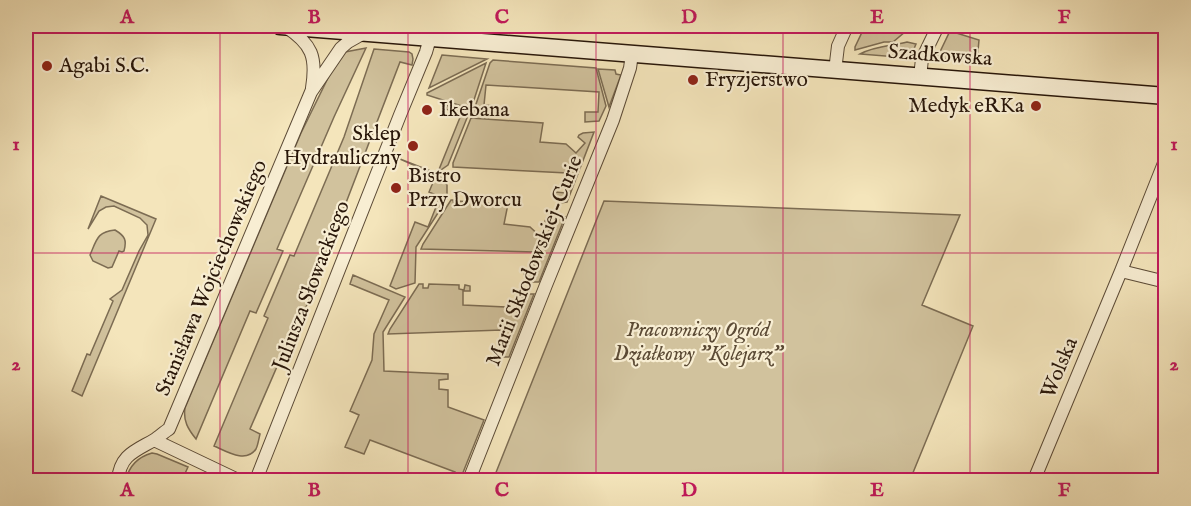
<svg xmlns="http://www.w3.org/2000/svg" width="1191" height="506" font-family="'IM FELL English',serif">
<style>
.green{fill:#d1c29d;stroke:#7c6c53;stroke-width:1.5}
.lines{fill:none;stroke-linecap:round;stroke-linejoin:round}
.street-casing{stroke:#5b4a36;stroke-width:14}
.secondary-casing{stroke:#281609;stroke-width:19}
.street{stroke:#f8eed3;stroke-width:12}
.secondary{stroke:#f8eed3;stroke-width:16}
.grid{fill:none;stroke:#c2185b;stroke-width:1.5;stroke-opacity:0.55}
.poi-dot{fill:#8f2418;stroke:#f8eed3;stroke-width:2}
.labels{text-anchor:middle;dominant-baseline:central;stroke-width:4.5;stroke-linejoin:round;paint-order:stroke}
.street-label{font-size:21px;fill:#281609;stroke:#f8eed3}
.poi-label{font-size:21px;fill:#281609;stroke:#f8eed3;text-anchor:start}
.park-label{font-size:21px;font-style:italic;fill:#5b4a35;stroke:#f8eed3}
.neatline{fill:none;stroke:#c2185b;stroke-width:2}
.grid-label{font-size:20px;text-anchor:middle;font-weight:bold;fill:#c2185b}
</style>
<rect width="100%" height="100%" fill="#f4e5bb"/>
<filter id="stains"><feTurbulence type="fractalNoise" baseFrequency=".00333" numOctaves="4"/><feColorMatrix values="0 0 0 0 .2 0 0 0 0 .09 0 0 0 0 .02 0 0 0 .5 -.17"/></filter>
<radialGradient id="worn" r=".72"><stop offset=".6" stop-color="#630" stop-opacity="0"/><stop offset="1" stop-color="#630" stop-opacity=".3"/></radialGradient>
<path class="green" d="M865 26H915L914 29 905 32 893 42H884L855 50V47Z
M950 31 979 40 977 62 937 58Z
M907 42 916 44 910 58 860 54C875 46 891 46 907 42Z
M366 48 334 117 277 249 283 251 256 313 250 311 196 439C188 429 183 421 185 408L301 133 330 74 345 52Z
M374 49 409 52 412 54 413 59 412 65 400 62 298 328 292 332 250 429 260 434C259 438 258 445 256 449 246 464 226 451 214 446L268 318 264 316 290 255 294 256 344 137Z
M442 55 487 59 429 88Z
M493 60 596 68 606 106 599 121 585 122V112H598L599 92 486 85 484 105 494 106 495 116 473 113 490 63Z
M486 63 471 109 427 95V93Z
M598 69 615 70 616 74 621 75 609 107Z
M447 105 469 113 448 165 438 172 461 115 446 109Z
M471 118 543 123 540 142 566 144 576 153 585 143 578 137 579 135 583 133 594 132 567 202 560 203 557 201 555 192 566 193 567 173 453 167V163Z
M400 159 438 174 447 185V199L416 247 415 283 396 289 390 286 415 222 428 227 440 197 429 192 436 175Z
M101 196 156 219 82 396 72 391 87 354 90 355 113 301 110 299 122 290 139 251 148 235 147 225 140 218 114 206 106 207 99 211 88 229Z
M451 200H453L454 205H457V201L508 204 504 224 530 227 542 238 552 228 545 221 547 217 553 215 552 219 556 220 557 216 565 217 539 282C530 282 524 283 524 272H534V252L421 249 423 244Z
M604 201 960 215 922 305 973 326 910 480H493Z
M115 230C125 236 127 240 124 251L122 252 119 251 112 267 108 268 93 261 90 255C97 239 97 232 115 230Z
M353 275 405 297 383 332 384 371 448 374V379L439 380V389L448 390V407L484 420 460 480H452L455 472 370 440 364 454 345 447 359 415 350 411 372 360 374 334 389 300 350 284Z
M419 284H423V288H428L429 284 459 285V289L464 290 465 285 470 286V291H463V305L506 307 513 314 524 303 517 296 519 293H522L521 297H525L526 294H534L509 357H498L495 356 494 351 503 350 502 330 388 334 390 329Z
M152 453 157 454 188 467 182 480H126C129 466 138 457 152 453Z"/>
<g class="lines">
<g class="street-casing">
<path id="street" d="M286 27C312 44 317 57 312 88
M835 71 838 46 847 26
M920 77 922 59 938 26
M1121 271 1166 282
M154 440 238 480
M118 480C120 455 135 451 154 440 159 437 164 432 169 429L311 92 341 48 348 42 364 33
M256 480 400 115 426 52 430 38
M469 480 546 285 613 120 630 68 632 54
M1034 480 1121 271 1166 158"/>
</g>
<g class="secondary-casing">
<path id="secondary" d="M280 26 1166 96"/>
</g>
<use href="#street" class="street"/>
<use href="#secondary" class="secondary"/>
</g>
<path class="grid" d="M220 26V480M408 26V480M596 26V480M783 26V480M970 26V480M26 253H1166"/>
<g class="poi-dot">
<circle cx="47" cy="66" r="6"/>
<circle cx="693" cy="80" r="6"/>
<circle cx="1036" cy="106" r="6"/>
<circle cx="427" cy="110" r="6"/>
<circle cx="413" cy="146" r="6"/>
<circle cx="396" cy="188" r="6"/>
</g>
<g class="labels">
<g class="street-label">
<text transform="translate(940 56) rotate(4)">Szadkowska</text>
<text transform="translate(535 261) rotate(-68)">Marii Skłodowskiej-Curie</text>
<text transform="translate(212 278) rotate(-67)">Stanisława Wojciechowskiego</text>
<text transform="translate(312 286) rotate(-69)">Juliusza Słowackiego</text>
<text transform="translate(1060 368) rotate(-67)">Wolska</text>
</g>
<g class="poi-label">
<text x="59" y="66">Agabi S.C.</text>
<text x="705" y="80">Fryzjerstwo</text>
<text x="1024" y="106" text-anchor="end">Medyk eRKa</text>
<text x="439" y="110">Ikebana</text>
<text x="401" y="134" text-anchor="end">Sklep<tspan x="401" dy="24">Hydrauliczny</tspan></text>
<text x="408" y="176">Bistro<tspan x="408" dy="24">Przy Dworcu</tspan></text>
</g>
<g class="park-label">
<text x="698" y="330">Pracowniczy Ogród<tspan x="698" dy="24">Działkowy "Kolejarz"</tspan></text>
</g>
</g>
<rect width="1191" height="506" fill="none" stroke="#f4e5bb" stroke-width="66"/>
<rect x="33" y="33" width="1125" height="440" class="neatline"/>
<g class="grid-label">
<text x="127" y="23">A</text>
<text x="314" y="23">B</text>
<text x="502" y="23">C</text>
<text x="689" y="23">D</text>
<text x="877" y="23">E</text>
<text x="1064" y="23">F</text>
<text x="16" y="150">1</text>
<text x="1174" y="150">1</text>
<text x="16" y="370">2</text>
<text x="1174" y="370">2</text>
<text x="127" y="496">A</text>
<text x="314" y="496">B</text>
<text x="502" y="496">C</text>
<text x="689" y="496">D</text>
<text x="877" y="496">E</text>
<text x="1064" y="496">F</text>
</g>
<rect width="100%" height="100%" filter="url(#stains)"/>
<rect width="100%" height="100%" fill="url(#worn)"/>
</svg>
